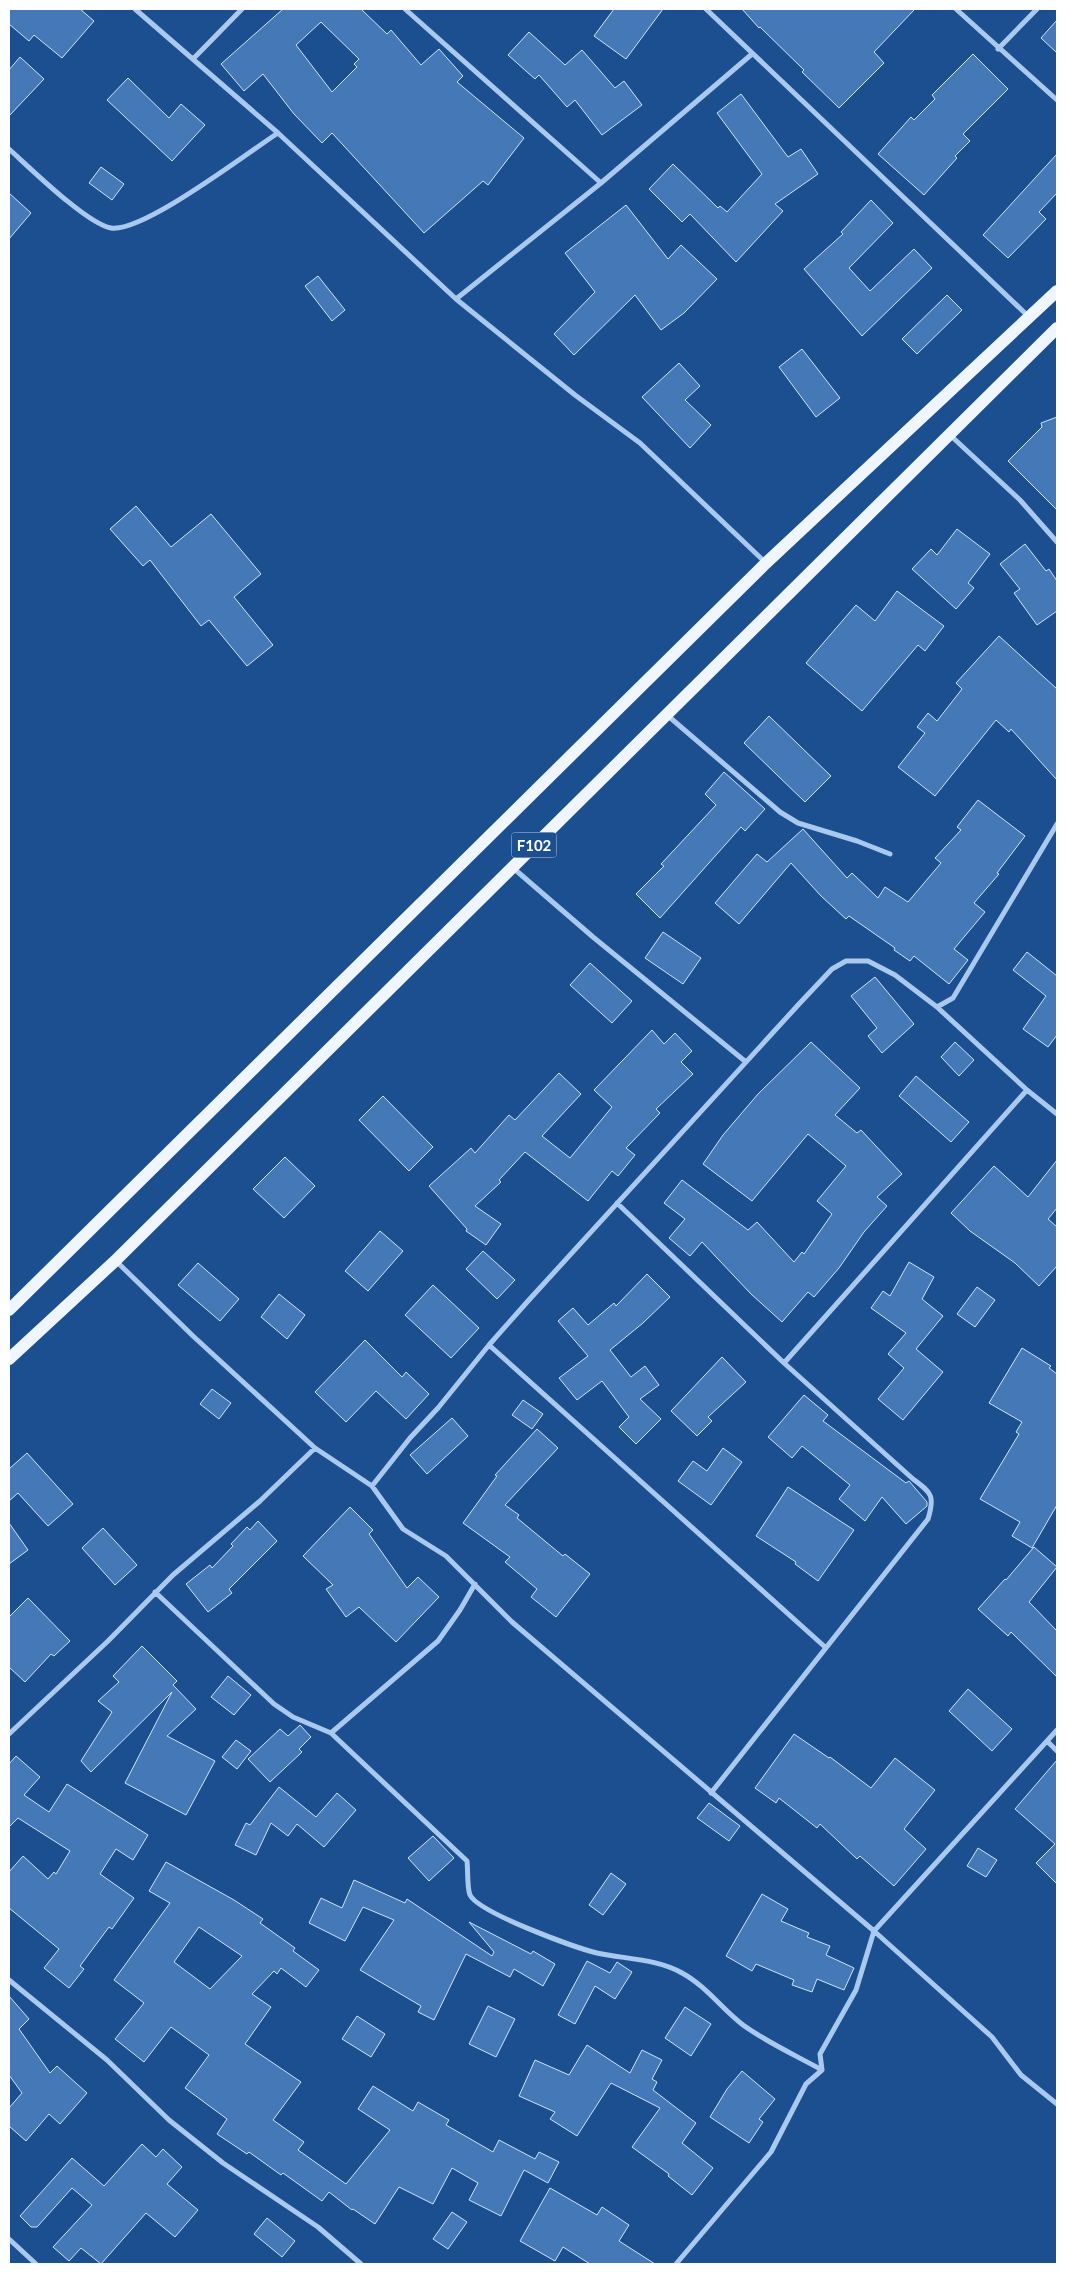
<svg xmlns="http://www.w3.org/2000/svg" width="1066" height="2273" font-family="Lato,sans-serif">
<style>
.building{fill:#4478b7;stroke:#cfe3fa;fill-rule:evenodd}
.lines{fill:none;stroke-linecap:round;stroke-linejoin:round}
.street{stroke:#a9c9ee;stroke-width:5}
.primary{stroke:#f0f6ff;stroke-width:12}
.labels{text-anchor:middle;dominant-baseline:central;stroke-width:4.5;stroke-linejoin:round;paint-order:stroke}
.shield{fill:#1b4f8f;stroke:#bbcadd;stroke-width:1}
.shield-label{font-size:15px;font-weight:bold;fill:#fff}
</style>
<rect width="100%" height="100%" fill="#1b4f8f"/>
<path class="building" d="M9 9H80L94 21 62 58 34 35 29 41 9 24Z
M283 9H361L387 34 391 30 421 65 439 49 463 76 457 82 524 138 488 185 483 181 424 233 332 133 322 143 294 114 263 74 244 91 221 64ZM321 22 359 59 354 64 357 67 332 92 296 45Z
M614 9H663L626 59 594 36Z
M742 9H915L874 52 884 63 839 108 802 72 804 70 760 27 759 28Z
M1057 20V53L1041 38Z
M529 32 565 65 582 50 615 88 624 81 642 105 602 135 575 100 567 107 539 75 535 79 508 55Z
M973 54 1008 89 963 134 970 141 955 156 957 158 924 195 878 154 911 117 914 120 935 99 932 95Z
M20 57 44 79 9 116V70Z
M128 78 169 118 181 104 205 125 172 161 107 100Z
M741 94 788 157 801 149 818 174 775 204 783 211 736 262 690 214 682 222 649 189 673 164 718 208 720 206 727 212 762 174 717 113Z
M1057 154V193L1039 212 1046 219 1008 258 983 235Z
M101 167 124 184 112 200 89 183Z
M9 193 31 213 9 239Z
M871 200 893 223 849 268 870 291 914 249 932 268 862 336 804 269 843 234 841 232Z
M626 205 668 259 681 245 717 279 684 313 661 330 635 295 574 355 554 334 595 292 565 253Z
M318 276 345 310 332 321 305 286Z
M947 295 962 310 917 354 902 339Z
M802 349 840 398 816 417 779 367Z
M679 363 700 386 685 400 711 425 690 448 642 397Z
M1057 417V510L1008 461 1042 427 1041 423Z
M136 506 171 547 211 514 261 574 234 597 273 645 247 666 209 620 201 626 150 560 143 566 110 529Z
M957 529 990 554 968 583 974 588 956 609 912 569 931 549 937 555Z
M1025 544 1046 571 1049 569 1057 581V611L1037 625 1014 593 1020 589 1000 564Z
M897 591 944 626 925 651 918 645 862 711 806 663 856 605 875 621Z
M999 636 1057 689V780L1011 729 1009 732 996 720 935 796 898 767 925 733 917 727 928 713 937 721 962 689 956 683Z
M769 716 831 776 805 802 744 743Z
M724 772 765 809 745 831 741 827 660 918 636 894 664 866 661 864 716 805 705 794Z
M978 800 1025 836 997 873 999 874 974 903 985 912 954 949 968 960 949 984 914 956 910 961 894 950 895 948 849 916 846 919 821 896 791 863 739 924 715 903 757 854 767 862 803 829 847 878 852 873 878 898 885 887 908 902 941 863 935 858 961 830 957 827Z
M663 932 701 958 683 984 645 958Z
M1027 952 1057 976V1035L1048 1047 1023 1029 1046 996 1013 970Z
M590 963 632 1001 612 1023 570 985Z
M875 977 914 1024 882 1053 868 1036 877 1028 851 996Z
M652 1030 664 1044 675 1033 692 1051 681 1062 693 1074 656 1109 660 1113 626 1148 635 1155 618 1176 612 1171 588 1201 525 1152 499 1180 501 1182 475 1206 501 1224 486 1245 466 1231 467 1229 429 1186 471 1148 475 1153 509 1115 515 1120 559 1073 581 1094 542 1136 570 1158 612 1107 594 1090Z
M811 1042 860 1088 835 1115 857 1133 861 1130 902 1174 877 1197 887 1206 864 1232 839 1268 814 1297 808 1292 782 1322 751 1294 702 1242 690 1256 669 1238 685 1219 664 1203 682 1180 748 1230 757 1222 794 1262 802 1252 804 1254 832 1214 817 1201 846 1166 808 1134 752 1201 703 1164 723 1135 758 1094Z
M955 1042 974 1060 959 1076 941 1057Z
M916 1076 969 1122 951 1142 899 1096Z
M383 1096 433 1147 409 1171 359 1120Z
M285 1157 315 1186 284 1218 253 1189Z
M1057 1160V1208L1048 1219 1057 1227V1266L1039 1286 1015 1263 970 1231 951 1213 994 1166 1028 1197Z
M380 1231 403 1251 368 1291 345 1271Z
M483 1251 515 1280 497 1299 466 1269Z
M909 1262 934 1277 922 1299 943 1316 916 1349 943 1372 903 1420 878 1399 904 1368 888 1354 906 1333 871 1308 883 1291 890 1296Z
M198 1263 239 1299 220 1321 178 1285Z
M647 1274 670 1297 643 1323 610 1350 631 1377 645 1366 659 1385 640 1399 661 1419 636 1444 619 1427 629 1417 602 1381 577 1400 559 1378 588 1356 558 1321 573 1308 588 1325 614 1303 616 1306Z
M433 1285 479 1328 451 1358 405 1315Z
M977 1287 995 1300 975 1327 957 1314Z
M279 1294 305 1315 287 1339 261 1317Z
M365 1340 402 1377 406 1372 429 1394 406 1419 376 1391 346 1422 315 1392Z
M1022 1348 1051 1366 1049 1368 1057 1374V1505L1032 1548 1012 1536 1020 1522 980 1499 1019 1434 1016 1432 1022 1422 989 1403Z
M722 1357 746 1382 708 1417 712 1421 697 1436 671 1411Z
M212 1389 231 1403 219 1419 200 1404Z
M804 1395 828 1415 823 1421 906 1483 909 1481 927 1502V1506L906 1524 882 1497 865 1521 839 1499 850 1485 802 1446 792 1458 768 1437Z
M523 1400 543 1414 532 1429 512 1415Z
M452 1418 468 1436 427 1474 410 1455Z
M537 1429 558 1448 505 1505 519 1515 517 1518 563 1556 565 1554 590 1574 556 1617 531 1597 537 1589 505 1562 510 1557 463 1523 497 1476 495 1475Z
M723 1448 742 1462 711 1505 678 1481 693 1461 707 1471Z
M27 1453 73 1504 48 1526 18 1493 9 1501V1469Z
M788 1487 854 1530 818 1581 795 1564 796 1562 756 1536Z
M350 1507 373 1530 369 1534 407 1588 418 1577 439 1597 396 1642 359 1607 346 1617 326 1589 333 1585 303 1556Z
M258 1521 277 1541 229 1589 232 1593 208 1612 186 1584 210 1565 212 1568 233 1546 231 1544 247 1527 250 1530Z
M9 1523 28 1550 9 1564Z
M103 1528 137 1565 115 1585 82 1548Z
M1034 1547 1057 1567 1029 1602 1057 1631V1677L1011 1632 1008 1636 978 1609 1005 1579 1006 1580Z
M28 1598 70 1641 54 1656 51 1654 25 1682 9 1667V1617Z
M142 1646 177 1681 173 1685 196 1709 167 1736 215 1761 186 1815 125 1783 172 1692 91 1772 81 1761 112 1712 98 1701 119 1682 113 1676Z
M228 1676 251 1695 234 1715 211 1697Z
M968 1689 1012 1729 992 1751 949 1711Z
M300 1725 311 1737 299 1749 302 1752 270 1782 248 1759 280 1729 288 1736Z
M794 1734 829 1758 830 1757 871 1788 895 1758 935 1790 904 1829 926 1849 894 1886 860 1856 857 1859 820 1824 817 1828 779 1798 776 1803 755 1788Z
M236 1740 251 1751 237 1769 222 1757Z
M16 1756 40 1777 24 1795 49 1812 67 1784 148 1835 133 1860 116 1849 100 1874 134 1898 112 1929 109 1927 80 1966 84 1969 69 1988 44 1968 59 1949 9 1908V1872L23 1856 48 1879 54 1872 56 1874 70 1851 18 1818 9 1827V1764Z
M1057 1760V1884L1036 1863 1055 1844 1015 1809Z
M279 1787 316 1817 337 1793 356 1810 324 1847 297 1824 288 1836 271 1823 256 1855 235 1845 246 1823 250 1825Z
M709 1803 740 1826 729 1841 697 1818Z
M433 1836 454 1858 429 1881 408 1858Z
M978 1848 997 1860 986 1877 967 1866Z
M166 1862 234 1900 263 1919 260 1923 295 1948 293 1951 319 1970 306 1987 281 1968 277 1974 274 1971 252 1994 271 2007 245 2044 301 2082 273 2120 304 2142 298 2150 346 2184 390 2130 358 2109 373 2086 413 2111 418 2102 449 2120 446 2125 493 2152 499 2140 535 2159 539 2152 559 2162 548 2183 524 2170 501 2216 469 2200 478 2183 452 2168 433 2204 399 2187 375 2224 353 2209 352 2210 329 2192 322 2201 283 2173 281 2175 249 2152 247 2154 217 2134 227 2119 185 2088 209 2055 171 2027 144 2062 115 2039 144 2003 114 1980 170 1903 149 1891ZM199 1927 242 1956 210 1989 174 1962Z
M611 1873 626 1884 603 1915 589 1905Z
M354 1880 405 1903 407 1899 492 1956 494 1952 469 1922 531 1954 533 1951 555 1964 543 1986 514 1969 510 1977 466 1954 434 2020 418 2012 421 2006 360 1970 394 1920 363 1907 345 1941 309 1923 321 1898 342 1908Z
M762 1894 788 1909 781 1921 809 1933 807 1937 830 1946 826 1955 854 1968 844 1990 817 1979 812 1992 792 1985 794 1980 756 1964 752 1971 726 1956Z
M587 1961 610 1973 617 1962 632 1972 615 1999 595 1986 575 2024 558 2015Z
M9 1996 29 2019 19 2029 50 2073 57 2066 87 2093 60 2124 49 2114 26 2141 9 2126V2108L22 2093 9 2075Z
M488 2006 515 2019 496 2057 469 2044Z
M685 2007 711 2024 691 2056 665 2038Z
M357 2016 385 2034 371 2057 342 2039Z
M587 2045 630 2073 642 2050 662 2060 652 2079 657 2082 653 2090 696 2123 682 2143 713 2168 692 2195 668 2176 669 2174 632 2147 660 2108 611 2083 577 2136 550 2119 555 2112 519 2096 535 2060 569 2075Z
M742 2071 775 2099 759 2119 763 2122 749 2143 710 2117 727 2089Z
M142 2144 156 2157 163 2149 182 2167 167 2184 198 2210 175 2237 146 2213 101 2264 81 2248 69 2261 53 2247 92 2205 72 2188 37 2227H31L20 2216 72 2158 104 2186Z
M550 2188 597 2215 602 2207 629 2225 619 2241 655 2264H590L563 2247 555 2261 520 2241Z
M452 2212 467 2222 448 2249 433 2239Z
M267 2218 295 2241 282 2257 254 2234Z"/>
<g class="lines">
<path class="street" d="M135 9 278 133 456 299 575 395 640 443 766 563
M405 9 601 183
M706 9 1028 316
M956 9 1057 100
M998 49 1037 9
M193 59 242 9
M9 149C29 167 87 224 111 228 143 233 247 153 278 133
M456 299 601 183 752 54
M950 435 1020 500 1057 542
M667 715 780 812 798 823 857 841 890 854
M512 867 593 937 746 1062
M937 1007 953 998 1057 824
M617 1203 784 1363 913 1479C932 1493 935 1496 928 1519L711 1793
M116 1261 193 1336 315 1448 372 1486 403 1529 446 1556 512 1622 874 1931 992 2037 1021 2075 1057 2104
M489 1345 825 1647
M784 1363 1027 1090
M372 1486 410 1438 438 1408 489 1345 528 1301 799 1004 832 969 846 961H868L895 975 937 1007 1027 1090 1057 1114
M155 1592 274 1704 293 1717 331 1733 467 1861C468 1869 467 1888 470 1895 479 1913 576 1948 597 1953 625 1959 658 1959 682 1973 706 1986 722 2009 743 2025 768 2043 795 2055 822 2070
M331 1733 438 1641 460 1610 475 1584
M9 1734 108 1641 173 1575 260 1501 315 1448
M1048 1742 1057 1751
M9 1980 107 2060 169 2120 223 2163 318 2227 361 2264
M9 2239 36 2264
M676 2264 771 2152 806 2084 822 2070 820 2054 856 1990 874 1931 1057 1730"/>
<path class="primary" d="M9 1310 766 563 1057 291
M9 1359 115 1261 1057 328"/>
</g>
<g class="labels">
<rect class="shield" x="511.5" y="832.5" width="45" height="25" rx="4"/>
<g class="shield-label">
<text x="534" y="845">F102</text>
</g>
</g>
<rect width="1066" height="2273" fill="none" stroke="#ffffff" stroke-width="20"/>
</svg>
